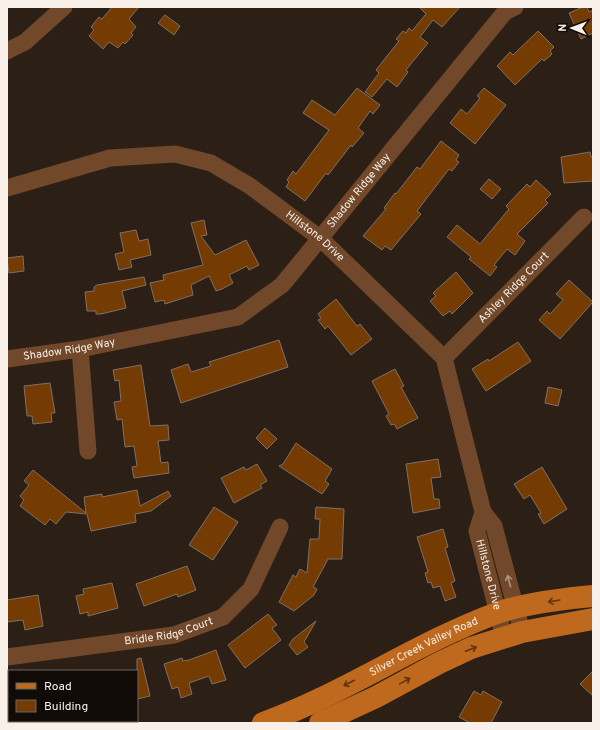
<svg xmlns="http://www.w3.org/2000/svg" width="600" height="730" font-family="Overpass,sans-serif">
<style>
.building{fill:#743b02;stroke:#807065}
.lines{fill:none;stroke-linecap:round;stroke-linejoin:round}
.minor{stroke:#714829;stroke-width:17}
.major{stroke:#be691d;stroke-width:22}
.oneway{stroke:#ae947f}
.oneway2{stroke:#5e3511}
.labels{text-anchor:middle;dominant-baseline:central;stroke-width:3;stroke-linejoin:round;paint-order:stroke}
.street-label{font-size:11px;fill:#f9f0e9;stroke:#100b07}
</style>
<rect width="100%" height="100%" fill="#2c1f16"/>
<path class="building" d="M112 7H139L129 19 136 27 131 33 133 35 125 44 123 42 118 48 109 42 103 49 89 36 94 30 91 27 99 17 102 19Z
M419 7H460L442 27 433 20 420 37 428 43 410 65 406 70 408 72 397 87 387 79 372 97 365 92 379 73 376 70 399 41 396 39 403 31 406 33 409 28 412 31 426 14Z
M583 7H587L589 12 593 10V33L581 39 569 13Z
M165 15 180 26 174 35 158 23Z
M538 31 554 47 550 51 552 54 544 61 542 59 515 85 497 66 510 52 513 55Z
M357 88 380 105 373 114 370 111 358 128 364 133 352 147 351 145 328 175 326 173 305 201 286 187 289 182 287 180 293 171 296 174 329 130 303 113 312 100 335 115Z
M484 88 506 105 475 144 450 123 461 109 467 114 480 98 477 96Z
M441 141 459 155 456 160 459 162 452 171 449 169 417 211 421 214 391 250 385 246 382 250 363 236 386 209 384 208 395 193 396 194 417 167 420 169Z
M590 152 591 157 593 156V181L564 183 561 157Z
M489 179 501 189 492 199 480 189Z
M536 180 551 194 545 200 548 203 517 234 525 241 515 255 507 249 494 265 497 267 490 276 469 259 471 257 447 237 457 225 480 244 509 209 506 206 527 184 530 187Z
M204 220 207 235 201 236 215 255 246 240 259 265 249 270 247 266 229 275 233 283 222 289 216 291 209 276 191 285 193 295 165 304 164 300 155 302 150 283 164 280 163 275 203 265 191 223Z
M136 230 139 241 148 239 151 255 130 260 132 267 119 270 115 254 124 252 120 233Z
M23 256 24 271 9 273 7 258Z
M456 272 473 293 452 314 450 311 443 316 430 301 436 296 433 293Z
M144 277 146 285 122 291 126 308 101 314H96V311H87L85 292 94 291V287L97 285Z
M569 280 593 302 560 339 539 320 547 311 550 314 563 300 556 294Z
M336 299 357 326 360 324 372 339 351 355 328 326 325 329 318 320 321 318 318 314Z
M279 340 288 367 181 403 171 370 188 364 191 372 211 366 209 362Z
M518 342 531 361 486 391 472 369 488 359 489 361Z
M141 365 150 426 168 425 169 440 158 441 161 463 168 462 169 473 134 478 132 467 137 466 134 446 125 447 122 419 117 420 114 402 121 401 119 380 115 381 113 370Z
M395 369 404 386 401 387 418 418 397 429 394 424 391 425 386 416 389 414 372 381Z
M50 383 55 413H51L52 422 33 424 32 416H27L24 386Z
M548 387 562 390 558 406 545 403Z
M265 428 277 439 267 449 256 438Z
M296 443 332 469 325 481 329 484 322 494 279 466 283 464Z
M438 459 441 477 431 478 434 499H439L440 508 413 513 406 464Z
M257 464 267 481 260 485 262 488 234 503 221 478 244 467 246 470Z
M542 467 567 509 544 524 538 514 541 513 530 495 524 499 514 484Z
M33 470 86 513 84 497 102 494V497L137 490 140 506 168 491 171 496 151 511 135 514 136 522 91 531 87 514 66 512 56 524 50 519 45 525 20 506 24 500 20 496 29 485 24 481Z
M214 507 238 522 213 560 189 545Z
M316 507 344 509 342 559H328L313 587 317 589 314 595 294 611 279 602 293 575 296 577 300 569 307 573 310 539H319L320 519H315Z
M443 529 448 547 445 548 455 581 451 583 456 597 445 601 440 586 433 588 431 582 428 583 425 573 428 572 417 537Z
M187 566 196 590 178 597 177 594 144 606 136 584Z
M112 583 118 608 88 616V612L80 614 76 596 84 594 83 589Z
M38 595 43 626 25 630 23 620 7 622V600Z
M268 614 277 625 272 628 281 640 245 668 228 645Z
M316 621 304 642 308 647 297 655 289 645 293 639Z
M216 650 226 680 212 684 209 676 189 683 192 694 181 698 178 687 172 689 164 664 182 658 183 661 189 660Z
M141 658 150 696 137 699V659Z
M593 671V696L580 684Z
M474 691 481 695 483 691 502 702 491 723H470L459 717Z"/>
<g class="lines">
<g class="minor">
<path d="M7 51 25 42 64 7"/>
<path id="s1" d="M7 188 110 158 175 154 211 163 250 186 320 238 444 358 483 512 494 526 522 632"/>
<path d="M80 349 88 451"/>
<path id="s2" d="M444 358 584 217"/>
<path id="s3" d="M7 359 80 349 238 317 282 285 505 12 515 7"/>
<path id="s4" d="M483 512 477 531 504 637"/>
<path id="s5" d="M7 657 174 635 223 617 251 589 280 527"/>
</g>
<g class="major">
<path id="s6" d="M263 723C344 694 416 643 497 613 522 604 566 598 593 596"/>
<path d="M320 723 376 697 439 663 471 648 522 632 593 619"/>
</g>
</g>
<defs><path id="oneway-shaft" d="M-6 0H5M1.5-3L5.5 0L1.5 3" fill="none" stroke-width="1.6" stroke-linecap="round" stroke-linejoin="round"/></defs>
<use class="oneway" href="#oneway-shaft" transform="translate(509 581) rotate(-105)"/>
<g class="oneway2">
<use href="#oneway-shaft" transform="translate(554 601) rotate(171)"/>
<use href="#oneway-shaft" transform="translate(471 649) rotate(-21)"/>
<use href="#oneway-shaft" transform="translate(405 681) rotate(-29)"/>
<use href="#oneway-shaft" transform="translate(349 683) rotate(153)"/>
</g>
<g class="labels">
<g class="street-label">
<text stroke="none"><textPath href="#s3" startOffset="411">Shadow Ridge Way</textPath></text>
<text stroke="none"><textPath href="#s1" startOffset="337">Hillstone Drive</textPath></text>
<text stroke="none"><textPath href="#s2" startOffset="99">Ashley Ridge Court</textPath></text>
<text stroke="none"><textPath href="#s3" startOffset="63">Shadow Ridge Way</textPath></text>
<text stroke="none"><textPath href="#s4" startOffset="65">Hillstone Drive</textPath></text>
<text stroke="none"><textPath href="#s5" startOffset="164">Bridle Ridge Court</textPath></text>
<text stroke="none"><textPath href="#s6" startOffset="178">Silver Creek Valley Road</textPath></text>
</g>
</g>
<rect width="600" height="730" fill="none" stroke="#f9f0e9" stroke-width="16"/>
<rect x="8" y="670" width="130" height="52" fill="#100b07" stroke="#6d6761"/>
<rect x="16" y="683" width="20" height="6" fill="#be691d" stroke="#6d6761"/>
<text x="44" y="690" font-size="12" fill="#f9f0e9">Road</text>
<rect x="16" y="700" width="20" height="12" fill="#743b02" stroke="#6d6761"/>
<text x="44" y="710" font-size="12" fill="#f9f0e9">Building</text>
<g transform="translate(572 28) rotate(271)" stroke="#100b07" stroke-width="3" paint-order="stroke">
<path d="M0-3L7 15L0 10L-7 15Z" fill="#f9f0e9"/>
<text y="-6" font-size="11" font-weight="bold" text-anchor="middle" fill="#f9f0e9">N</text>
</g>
</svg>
